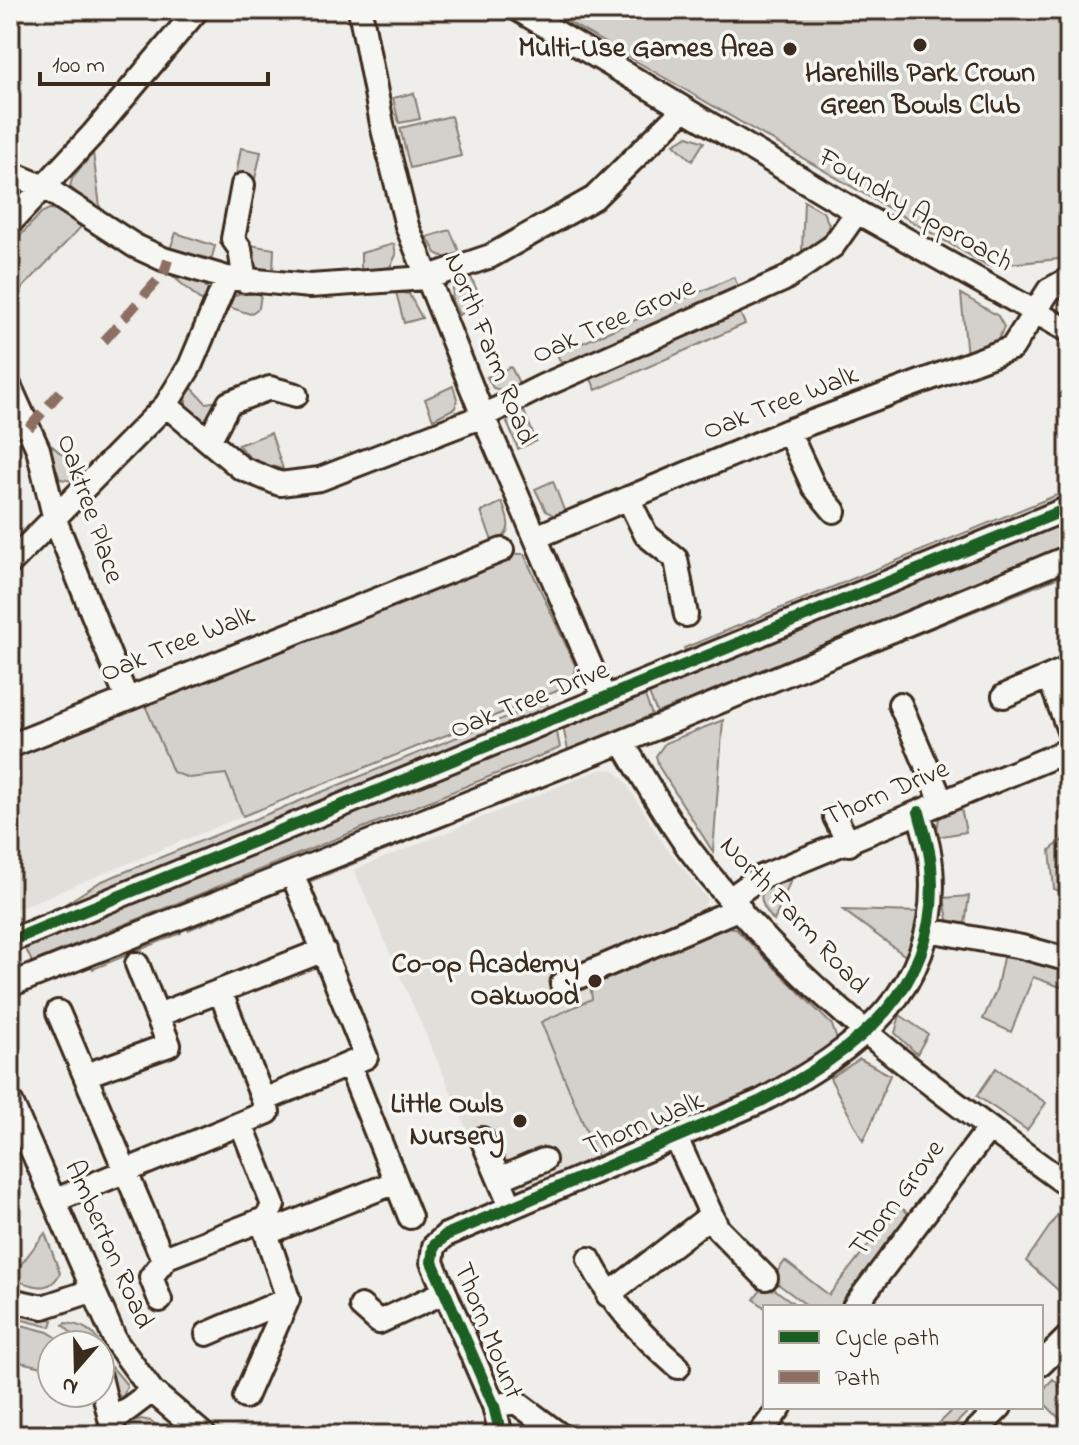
<svg xmlns="http://www.w3.org/2000/svg" width="1079" height="1445" font-family="'Indie Flower',sans-serif">
<style>
.built{fill:#e2dfdb}
.green{fill:#d4d1cc;stroke:#887e75;stroke-width:2}
.lines{fill:none;stroke-linecap:round;stroke-linejoin:round}
.minor-casing{stroke:#3b2a1e;stroke-width:28}
.minor{stroke:#f6f6f2;stroke-width:22}
.quiet{stroke:#8d6e63;stroke-width:10;stroke-dasharray:20 10;stroke-linecap:butt}
.cycleway-casing{stroke:#f6f6f2;stroke-width:17}
.cycleway{stroke:#1b5e20;stroke-width:12}
.poi-dot{fill:#3b2a1e;stroke:#f6f6f2;stroke-width:3}
.labels{text-anchor:middle;dominant-baseline:central;stroke-width:7;stroke-linejoin:round;paint-order:stroke}
.poi-label{font-size:28px;font-weight:bold;fill:#3b2a1e;stroke:#f6f6f2;text-anchor:end}
.street-label{font-size:28px;fill:#3b2a1e;stroke:#f6f6f2}
</style>
<rect width="100%" height="100%" fill="#efeeea"/>
<filter id="ink" filterUnits="userSpaceOnUse"><feTurbulence type="fractalNoise" baseFrequency=".0125" numOctaves="2"/><feDisplacementMap in="SourceGraphic" scale="16" xChannelSelector="R" yChannelSelector="G"/><feConvolveMatrix kernelMatrix="1 2 1 2 8 2 1 2 1" color-interpolation-filters="sRGB"/></filter>
<g filter="url(#ink)">
<path class="built" d="M143 700 165 747 162 748 199 777 226 773 243 816 10 912V753Z
M601 769 613 770 623 778 663 843 707 899 703 909 694 916 702 936 725 927 735 928 832 1025 837 1040 733 1103 498 1200 354 870Z"/>
<path class="green" d="M1069 10V258L988 266 550 11Z
M414 93 420 119 399 123 393 98Z
M451 116 461 156 410 168 400 128Z
M688 136 704 142 692 161 674 144Z
M241 148 261 152 255 179 236 175Z
M93 153 101 214 70 187 72 179Z
M804 201 823 212 829 224 825 237 804 253 802 251Z
M49 209 58 210 81 227 10 301V247L41 213Z
M450 230 462 258 448 259 436 253 427 237Z
M176 233 215 246 211 261 170 249Z
M244 244 274 249 273 272 253 270Z
M394 244 396 255 390 267 361 273V253Z
M167 271 202 281 208 290 206 305Z
M470 275 483 304 459 315 452 301 453 288Z
M734 277 739 289 562 365 557 354Z
M247 290 261 294 259 308 250 314 229 307 234 296Z
M396 292 409 294 422 318 404 323Z
M961 294 998 316 1004 327 996 345 967 356Z
M739 311 745 324 596 390 590 377Z
M511 367 520 385 505 391 493 388 487 377Z
M453 386 457 399 455 408 433 419 425 399Z
M192 388 206 403 220 401 205 425 186 406V396Z
M522 406 536 441 518 449 507 422 512 412Z
M271 433 283 469 254 462 238 445Z
M44 439 84 473 73 481 60 479Z
M553 481 565 513 555 516 546 511 535 489Z
M1069 490V499L689 657 684 648Z
M502 502C509 521 515 534 493 543L481 512Z
M1069 521V543L657 713 649 694Z
M510 554H524L575 665 574 678 567 687 243 816 226 774 189 778 173 772 143 700 328 634Z
M1069 564V573L780 690 777 683Z
M645 696 652 715 568 750 563 727Z
M546 701 549 709 64 910 62 906 100 882Z
M723 720 713 852 659 767 656 756 665 743Z
M556 727 560 748 32 962 24 945Z
M565 768 568 776 309 882 310 873Z
M961 808 966 832 936 837 939 818Z
M1069 835V900L1066 893 1054 889 1050 850Z
M792 877 774 921C749 892 764 888 792 877Z
M282 884 290 888 188 930 184 923Z
M969 896 965 924 948 920 944 898Z
M843 910 919 912 907 957Z
M178 924 181 933 93 969 90 961Z
M725 927 735 928 832 1025 837 1040C766 1095 681 1124 598 1159L541 1022 592 999 590 983Z
M1004 953 1069 972V990L1033 977 1011 1032 983 1019 996 991Z
M900 1015 928 1034 917 1054 895 1033Z
M860 1059 890 1075C880 1098 875 1120 863 1141L830 1078Z
M996 1068 1046 1103 1027 1130 977 1096Z
M1065 1204 1069 1207V1300L1026 1261Z
M899 1206 913 1217 842 1307H809L778 1284 776 1273 785 1261 829 1295Z
M45 1233 60 1273C49 1296 31 1284 10 1279Z
M774 1289 799 1307 765 1308 754 1299 761 1290Z
M10 1310 53 1320 51 1327 10 1317Z
M10 1322 48 1332 68 1345H52V1369L10 1360Z
M66 1323C93 1326 97 1337 108 1361L100 1362V1345H83L63 1325Z
M112 1367 127 1385 123 1397 112 1394 107 1368Z
M1053 1379 1069 1395V1428L1041 1400V1392Z
M956 1407H973L944 1435H927Z
M141 1419 151 1421 169 1435H126L132 1423Z"/>
<g class="lines">
<g class="minor-casing">
<path id="minor" d="M360 10 383 129 407 226 483 416 604 697
M519 10 857 212 1069 331
M10 173 44 187 135 246 163 259 227 278 310 286 426 278 491 256 594 198 684 109
M243 185 233 239 240 249 245 281
M10 223 93 134 197 10
M10 387 38 449 55 520 126 697
M166 405 241 468 280 484 320 479 483 416 543 386 783 280 833 246 857 212
M788 431 814 487 834 511
M210 439 229 403 270 388 296 395
M628 498 646 535 676 559 686 615
M536 537 788 431 1012 348 1049 290 1069 279
M10 563 166 405 190 366 227 278
M1049 677 1069 731
M1004 696 1069 668
M900 704 942 802
M622 742C644 778 665 816 690 850 792 987 932 1087 1069 1186
M10 746 502 550
M835 817 849 844
M731 898 759 878 1069 750
M928 930 1022 947 1069 960
M10 941 1069 508
M562 984 740 908
M10 985 622 742 1069 557
M58 1012 159 1250 167 1257 267 1218 273 1205 241 1123
M158 1015 220 991
M86 1075 169 1045 137 964
M10 1100 116 1342 152 1391 204 1435
M264 1100 366 1057 292 873
M676 1138 718 1229 766 1278
M482 1139 511 1207
M499 1179 544 1160
M396 1182 410 1217
M56 1200 268 1112 220 991 324 950
M267 1233 396 1182 349 1064
M589 1259C612 1304 640 1334 678 1367
M608 1295 710 1216
M10 1300 43 1307 91 1291
M160 1300 151 1277 167 1257
M361 1306 379 1322 445 1292
M854 1307 989 1128
M207 1334 288 1299
M1041 1364 1069 1336
M100 1377 114 1435
M245 1397 288 1299 262 1221
M494 1406 516 1402 560 1435
M112 1421 152 1391
M501 1435 494 1406 432 1262 434 1246 446 1235 761 1101C858 1049 942 989 931 866 930 848 923 829 919 812
M759 1435 780 1407
M972 1435 1000 1407"/>
</g>
<use href="#minor" class="minor"/>
<path class="quiet" d="M104 341 164 273 168 260
M29 428 60 392"/>
<g class="cycleway-casing">
<path id="cycleway" d="M10 941 1069 508
M501 1435 494 1406 432 1262 434 1246 446 1235 761 1101C858 1049 942 989 931 866 930 848 923 829 919 812"/>
</g>
<use href="#cycleway" class="cycleway"/>
</g>
</g>
<g class="poi-dot">
<circle cx="920" cy="45" r="8"/>
<circle cx="790" cy="49" r="8"/>
<circle cx="595" cy="981" r="8"/>
<circle cx="520" cy="1121" r="8"/>
</g>
<g class="labels">
<g class="poi-label">
<text x="774" y="49">Multi-Use Games Area</text>
<text x="920" y="74" text-anchor="middle">Harehills Park Crown<tspan x="920" dy="32">Green Bowls Club</tspan></text>
<text x="579" y="965">Co-op Academy<tspan x="579" dy="32">Oakwood</tspan></text>
<text x="504" y="1105">Little Owls<tspan x="504" dy="32">Nursery</tspan></text>
</g>
<g class="street-label">
<text transform="translate(915 211) rotate(30)">Foundry Approach</text>
<text transform="translate(614 322) rotate(-24)">Oak Tree Grove</text>
<text transform="translate(489 349) rotate(68)">North Farm Road</text>
<text transform="translate(781 404) rotate(-21)">Oak Tree Walk</text>
<text transform="translate(89 509) rotate(71)">Oaktree Place</text>
<text transform="translate(178 645) rotate(-22)">Oak Tree Walk</text>
<text transform="translate(530 701) rotate(-22)">Oak Tree Drive</text>
<text transform="translate(887 794) rotate(-23)">Thorn Drive</text>
<text transform="translate(793 916) rotate(47)">North Farm Road</text>
<text transform="translate(644 1125) rotate(-23)">Thorn Walk</text>
<text transform="translate(898 1199) rotate(-53)">Thorn Grove</text>
<text transform="translate(108 1245) rotate(66)">Amberton Road</text>
<text transform="translate(487 1331) rotate(68)">Thorn Mount</text>
</g>
</g>
<rect width="1079" height="1445" fill="none" stroke="#f6f6f2" stroke-width="40"/>
<rect x="20" y="20" width="1039" height="1405" fill="none" stroke="#3b2a1e" stroke-width="3" filter="url(#ink)"/>
<rect x="763" y="1305" width="280" height="104" fill="#f6f6f2" stroke="#aba49d" stroke-width="2"/>
<rect x="779" y="1331" width="40" height="12" fill="#1b5e20" stroke="#aba49d" stroke-width="2"/>
<text x="835" y="1345" font-size="24" fill="#3b2a1e">Cycle path</text>
<rect x="779" y="1371" width="40" height="12" fill="#8d6e63" stroke="#aba49d" stroke-width="2"/>
<text x="835" y="1385" font-size="24" fill="#3b2a1e">Path</text>
<g transform="translate(76 1369) rotate(200)"><circle r="38" fill="#f6f6f2" stroke="#aba49d" stroke-width="2"/>
<path d="M0-6L14 30L0 20L-14 30Z" fill="#3b2a1e"/>
<text y="-12" font-size="22" font-weight="bold" text-anchor="middle" fill="#3b2a1e">N</text>
</g>
<path d="M40 72v12h228v-12" fill="none" stroke="#3b2a1e" stroke-width="4"/>
<text x="52" y="72" font-size="24" fill="#3b2a1e" stroke="#f6f6f2" stroke-width="6" paint-order="stroke">100 m</text>
</svg>
